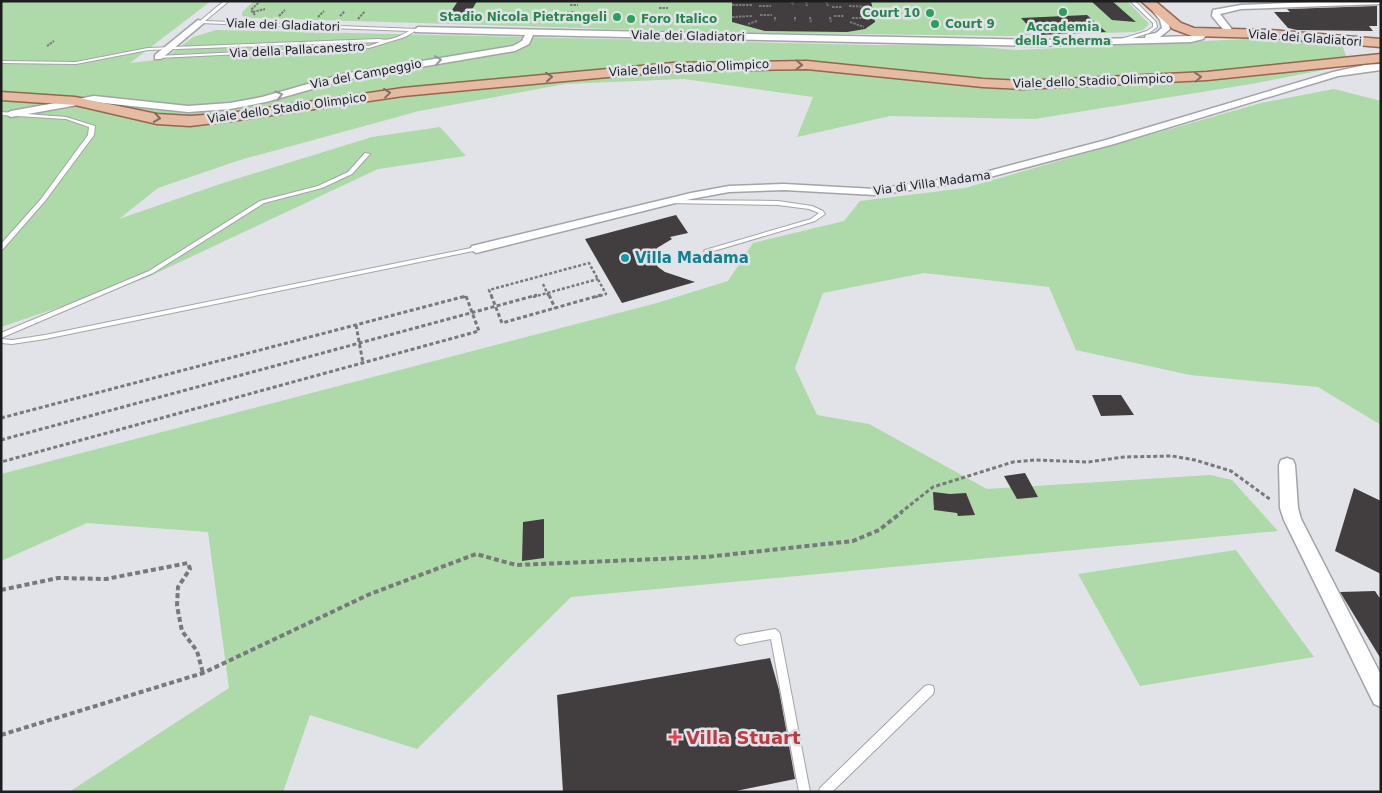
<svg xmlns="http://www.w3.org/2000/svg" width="1382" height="793" font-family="'DejaVu Sans',sans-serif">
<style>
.green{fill:#aed9a8}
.building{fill:#423d3f}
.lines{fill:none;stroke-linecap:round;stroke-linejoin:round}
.lane-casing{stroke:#a2a4a9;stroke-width:2}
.street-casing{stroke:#a2a4a9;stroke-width:3}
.primary-casing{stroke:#95664c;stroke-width:3}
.path-far3{stroke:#78797d;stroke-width:2;stroke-dasharray:2.5 1;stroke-linecap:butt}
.path-far2{stroke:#78797d;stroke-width:2.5;stroke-dasharray:3 2;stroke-linecap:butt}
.path-far1{stroke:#78797d;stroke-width:3;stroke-dasharray:4 2.5;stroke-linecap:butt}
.path{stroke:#78797d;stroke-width:4;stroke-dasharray:5 3;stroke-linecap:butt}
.lane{fill:#fff;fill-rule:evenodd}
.street{fill:#fff;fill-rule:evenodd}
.primary{fill:#e6bba3;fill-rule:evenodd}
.oneway{stroke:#99999a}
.oneway2{stroke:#816c61}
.leisure-dot{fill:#2e9e5b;stroke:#e1e3e9;stroke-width:2}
.culture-dot{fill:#0f9aa8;stroke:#e1e3e9;stroke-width:2}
.health-dot{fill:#e0444e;stroke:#e1e3e9;stroke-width:2}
.labels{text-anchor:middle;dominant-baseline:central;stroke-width:5;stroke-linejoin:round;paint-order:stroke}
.far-leisure-label{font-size:12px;font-weight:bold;fill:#27864d;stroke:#e1e3e9;text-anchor:end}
.far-street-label{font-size:12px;fill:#1c1d1f;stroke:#e1e3e9}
.culture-label{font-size:15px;font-weight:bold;fill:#0d838f;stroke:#e1e3e9;text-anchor:start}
.near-health-label{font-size:18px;font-weight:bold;fill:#be3a42;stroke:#e1e3e9;text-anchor:start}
</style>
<rect width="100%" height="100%" fill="#e1e3e9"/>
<path class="green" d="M1 1H211L130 63 164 59 193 37 216 30 873 45H958L1017 50 1247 39 1342 45 1350 65 1251 84 1035 119 890 116 797 137 813 97 684 79 565 84 419 111 240 160 158 188 119 219 220 184 372 137 440 127 466 156 378 169 146 278 1 327Z
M254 1H1127L1149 24 1143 30 1134 32 1010 36 714 32 254 18 242 16V12Z
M1334 89 1381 101V425L1318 387 1190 375 1076 350 1049 287 924 273 823 293 795 368 817 415 869 424 987 489 1210 475 1232 480 1278 531 571 597 417 749 310 715 283 792H69L229 688 208 532 87 523 1 561V474L657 303 728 281 753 243 844 221 860 201 965 188 1261 103Z
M1236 550 1314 657 1140 686 1078 574Z"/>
<path class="building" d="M458 1H477L466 20 446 19Z
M732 1H871L875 22 865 29 847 32 765 31 732 22Z
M1091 1H1112L1136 22 1112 20Z
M1377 6V26H1369L1373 31 1297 30 1288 28 1274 12H1290L1287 9Z
M1087 15 1106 32 1037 35 1021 18Z
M676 215 688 233 670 237 672 239 657 248 652 258 658 267 665 272 695 282 622 303 585 239Z
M1092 395H1121L1134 415 1101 416Z
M1025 473 1038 497 1017 499 1004 476Z
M1354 488 1381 501V574L1335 551Z
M933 492 950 494 966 493 975 515 958 516 957 513 934 510Z
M544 519V558L522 561 523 522Z
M1375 591 1381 600V659L1340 592Z
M770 658 779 690 795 779 731 792H563L557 695Z"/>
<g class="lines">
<g class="lane-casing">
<path id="lane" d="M224 1H229L205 21 418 29 420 30 415 31 405 37 369 48 158 58 156 57 158 56 369 46 380 42 148 50 76 64 1 63V61L76 62 148 48 379 39C389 42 400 36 409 31L200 23V21Z
M1130 1H1135L1156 22 1157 27 1149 33 1123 41 1121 40V39L1147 31 1153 27V23Z
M1 112 66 117 95 126 94 135 45 201 3 249 1 250V244L41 199 88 135 89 127 66 119 1 115Z
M365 153 370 154 352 174 322 188 264 203 153 273 1 338V333L149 271 260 201 318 186 348 172Z
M670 200 778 201 812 206 823 211 825 214 815 221 707 253 704 251 705 250 811 219 819 213 809 209 778 205 668 203V201Z
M476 247 478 248V250L45 339 12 344 1 343V339L12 340 45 335Z
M775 629 778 631 780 634 810 792H799L771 639 740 645 737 643 735 640 737 637 740 635Z
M929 685 933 686 934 690 933 694 832 792H819L820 788 925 686Z"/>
</g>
<g class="street-casing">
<path id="street" d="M1335 1H1381V4L1241 9 1220 14 1234 32 1230 35 1227 34 1212 16 1213 10 1241 5Z
M1151 6H1157L1168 20 1170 29 1160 37 1191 36 1197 35 1205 29 1209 32 1203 39 1191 42 1038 46 533 35 529 44 515 51 344 80 266 102 230 109 188 112 94 102 11 117 6 114 11 111 94 96 188 106 230 103 262 97 343 74 513 46 522 41 525 35 415 32 414 30 418 27 1038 40 1145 38 1146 35 1156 33 1162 28 1160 20 1150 8Z
M198 20 205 22 161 59H155V55Z
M1381 64V70L1338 76 1114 144 975 181 875 195 784 190 729 192 691 199 476 253 470 249 472 246 691 193 729 186 784 184 875 189 974 175 1106 140 1333 72 1365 65Z
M1287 458 1293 460 1295 465 1298 508 1301 519 1381 675V707L1374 704 1284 520 1280 508 1279 465 1281 460Z"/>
</g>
<g class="primary-casing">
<path id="primary" d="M1141 1H1155L1181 23 1194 28 1269 30 1381 39V47L1269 38 1192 36 1173 29Z
M1381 54V62L1207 80 1022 89 983 87 807 69 673 71 403 96 231 121 190 126 157 124 75 105 1 100V92L75 97 157 114 190 116 231 113 403 88 673 63 807 61 983 79 1022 81 1207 72Z"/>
</g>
<path class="path-far3" d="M792 1 793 5
M806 1 807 6
M826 1 828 6
M570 5H578
M732 5H752
M759 6H771
M849 6 870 7
M832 7H842
M659 8H668
M253 12 265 9
M567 12H575
M255 15 251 10 260 1
M657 15 667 16
M760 15H772
M279 16 285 10
M340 16 345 11
M834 16H844
M318 17 324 11
M732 17 753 16
M775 17V21
M795 17V21
M810 17 811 22
M830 17 831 22
M852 18H873
M358 19 365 11
M576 19 578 13
M603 20 605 14
M627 20 629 14
M652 21 653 15
M850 22 864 27
M748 24 757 21
M47 46 54 41"/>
<path class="path-far2" d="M543 284 549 297
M463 297H466
M492 297 489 290 589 263 606 294 596 297
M533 297 598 279"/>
<path class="path-far1" d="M491 295 502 323 601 295
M549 295 555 308
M356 325 363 363
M1 418 466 296 479 331 1 462
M1 440 537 295
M900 513 933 487 1013 462 1035 460 1088 462 1124 457 1172 456 1195 460 1231 471 1271 500"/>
<path class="path" d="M1 590 58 578 106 579 188 563 190 569 178 587 177 606 182 631 197 651 203 673
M1 735 203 673 370 594 476 554 516 565 706 557 853 541 879 530 902 512"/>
<use href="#lane" class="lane"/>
<use href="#street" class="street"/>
<use href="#primary" class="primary"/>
</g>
<defs><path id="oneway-chevron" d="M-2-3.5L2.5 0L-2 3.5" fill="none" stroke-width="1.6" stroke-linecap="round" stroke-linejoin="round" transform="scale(1.25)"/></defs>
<g class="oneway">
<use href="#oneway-chevron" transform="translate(438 60) rotate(-9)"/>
<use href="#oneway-chevron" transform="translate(279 95) rotate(-17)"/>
</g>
<g class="oneway2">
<use href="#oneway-chevron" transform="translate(799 65) rotate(2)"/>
<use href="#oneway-chevron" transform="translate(549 77) rotate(-5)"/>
<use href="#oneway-chevron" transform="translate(1198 77) rotate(-4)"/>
<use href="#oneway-chevron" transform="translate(387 93) rotate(-7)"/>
<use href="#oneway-chevron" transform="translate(157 118) rotate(9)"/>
</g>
<g class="leisure-dot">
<circle cx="1063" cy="12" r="5"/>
<circle cx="930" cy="13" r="5"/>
<circle cx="617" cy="17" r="5"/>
<circle cx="631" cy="19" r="5"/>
<circle cx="935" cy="24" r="5"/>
</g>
<circle class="culture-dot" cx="625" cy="258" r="5"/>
<path class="health-dot" d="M672.5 729.5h5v5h5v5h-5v5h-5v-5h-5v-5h5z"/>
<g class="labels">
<g class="far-leisure-label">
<text x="920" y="13">Court 10</text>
<text x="607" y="17">Stadio Nicola Pietrangeli</text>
<text x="641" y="19" text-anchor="start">Foro Italico</text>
<text x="945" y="24" text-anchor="start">Court 9</text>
<text x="1063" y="27" text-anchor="middle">Accademia<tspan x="1063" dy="14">della Scherma</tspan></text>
</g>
<g class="far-street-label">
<text transform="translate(283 25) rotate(2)">Viale dei Gladiatori</text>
<text transform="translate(688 36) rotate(1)">Viale dei Gladiatori</text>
<text transform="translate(1305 38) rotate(4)">Viale dei Gladiatori</text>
<text transform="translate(297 50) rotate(-3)">Via della Pallacanestro</text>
<text transform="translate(689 68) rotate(-3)">Viale dello Stadio Olimpico</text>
<text transform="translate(366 74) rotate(-11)">Via del Campeggio</text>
<text transform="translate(1093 81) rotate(-2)">Viale dello Stadio Olimpico</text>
<text transform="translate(287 108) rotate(-8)">Viale dello Stadio Olimpico</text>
<text transform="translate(932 183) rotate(-8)">Via di Villa Madama</text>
</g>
<g class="culture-label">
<text x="635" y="258">Villa Madama</text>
</g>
<g class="near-health-label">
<text x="686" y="737">Villa Stuart</text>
</g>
</g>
<rect width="1382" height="793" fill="none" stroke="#1c1d1f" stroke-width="5"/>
</svg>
